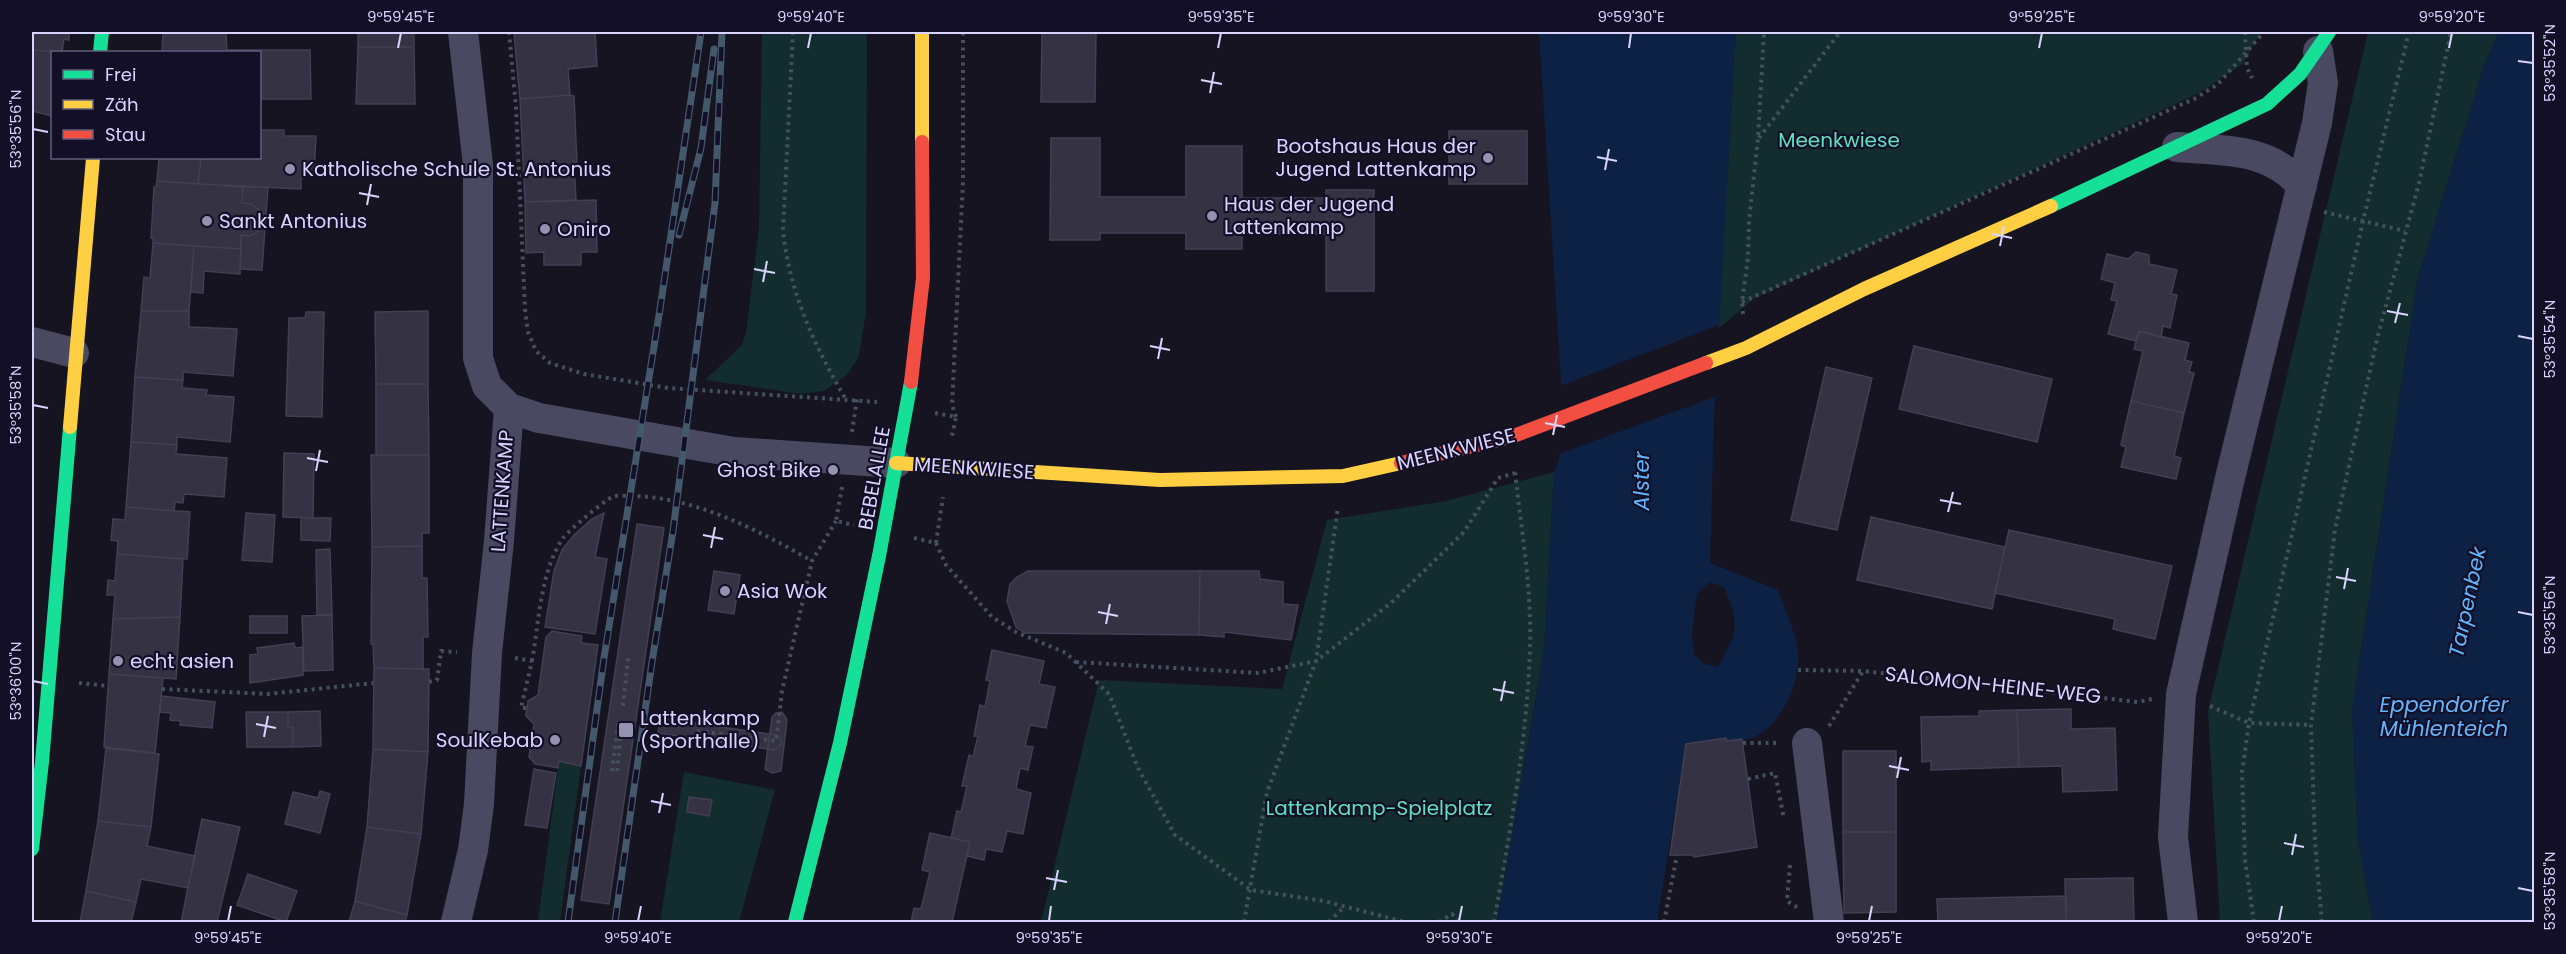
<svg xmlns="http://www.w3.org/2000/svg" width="2566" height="954" font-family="Poppins,sans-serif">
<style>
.green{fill:#132c2d}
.water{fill:#0d2144;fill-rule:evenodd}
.pier{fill:#161421}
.building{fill:#343243;stroke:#433f54;stroke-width:1.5}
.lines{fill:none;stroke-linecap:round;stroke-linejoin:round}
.path{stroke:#44505f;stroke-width:4;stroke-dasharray:3 4.5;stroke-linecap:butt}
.street{stroke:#4a4962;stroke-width:30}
.fast{stroke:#16e098;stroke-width:14}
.slow{stroke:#ffcf43;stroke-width:14}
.jam{stroke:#f24e42;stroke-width:14}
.rail-casing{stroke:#43596b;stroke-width:7}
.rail{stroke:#130f26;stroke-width:4.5;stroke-dasharray:14;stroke-linecap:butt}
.ticks{fill:none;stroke:#d9d4ff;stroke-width:2}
.poi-dot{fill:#9591b1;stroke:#130f26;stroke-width:2}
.labels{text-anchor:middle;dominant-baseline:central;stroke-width:4.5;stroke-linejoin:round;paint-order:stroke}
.park-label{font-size:20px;fill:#5fe0c0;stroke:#130f26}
.poi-label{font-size:20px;fill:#d9d4ff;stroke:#130f26;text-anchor:start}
.street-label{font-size:20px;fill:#d9d4ff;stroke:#130f26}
.water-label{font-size:21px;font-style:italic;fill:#62b6ff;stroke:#130f26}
.neatline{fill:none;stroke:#d9d4ff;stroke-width:2}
.ticks-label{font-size:15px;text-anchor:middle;fill:#d9d4ff}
</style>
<rect width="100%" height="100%" fill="#161421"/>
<path class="green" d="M762 32H867L866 312 859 356 847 375 824 391 801 394 705 380 741 346 746 333 759 228Z
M1736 32H2261L2243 64 2199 93 1755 298 1718 329Z
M2368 32H2499L2485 63 2418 277 2352 710 2358 841 2373 922H2220L2208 711Z
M1554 472 1544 651 1497 922H1041L1099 680 1282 689 1327 520 1446 501Z
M559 761 581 766 560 922H538Z
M684 772 775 790 739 922H660Z"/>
<path class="water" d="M1539 32H1736L1714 416 1710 563 1778 590C1785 610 1795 630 1798 651 1801 682 1781 729 1749 739 1743 741 1734 740 1727 741L1726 738 1686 744 1657 922H1497L1544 651 1554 472 1559 459 1561 382ZM1709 582 1724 587C1740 626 1738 630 1718 667L1705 664 1694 654 1692 632 1697 594Z
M2499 32H2534V922H2373L2358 841 2352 710 2418 277 2485 63Z"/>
<path class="pier" d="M1719 325 1717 396 1556 455 1560 386Z"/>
<path class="building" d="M32 32H69V40L64 39 62 52 32 50Z
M163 32H226L227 52H162Z
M358 32H414V47H358Z
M537 32H595L597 66 568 69 570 95 520 99 514 34Z
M1042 32H1096L1095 102H1041Z
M358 47H414L415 104H356Z
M32 50 62 52H52V116L32 111Z
M227 50H310L311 99H260V52H227Z
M570 95 574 96 577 163 574 162 576 200 525 202 520 99Z
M260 130H284V136H316L314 173 308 172 301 179V189L198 184 201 158H260Z
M1449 131H1527V184H1449Z
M1051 138H1100V197H1186V146H1242V198H1326V190H1374V291H1326V234H1242V249H1186V233H1100V240H1050Z
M159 158H201L198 184 157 181Z
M157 181 243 187 242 203 252 204 263 213 262 229 250 236 241 235V249L153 243V238H151L154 187H156Z
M243 187H268L262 270 240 269 241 235 250 236 262 229 263 213 252 204 242 203Z
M596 200 597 252H581V265H544V252L526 253 525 202Z
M153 243 194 246 189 311H141L144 277 150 278Z
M194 246 241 249 240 274 204 271 203 293 191 292Z
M2136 252 2149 255V264L2177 270 2171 294 2177 295 2170 328 2163 326 2161 337 2139 331 2136 341 2108 334 2117 301 2111 300 2115 283 2101 279 2107 254 2128 259Z
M141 311H189V327L237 329 233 376 183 372V380L135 377Z
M428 311V384H376L375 312Z
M306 312H324L322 417 286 416 289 318H305Z
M2139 331 2189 343 2185 360 2192 362 2189 372 2194 373 2184 413 2131 401 2143 351 2134 349Z
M1914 346 2052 379 2037 442 1899 409Z
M1826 367 1872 378 1837 530 1791 520Z
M135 377 183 380 182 388 207 390 206 395 234 397 230 442 177 437V445L131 442Z
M376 384H428L429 455H376Z
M2131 401 2184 413 2174 456 2181 458 2176 479 2121 467 2126 447 2121 445Z
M131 442 177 445 176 454 227 458 224 497 184 494 183 503 175 502 174 511 126 507Z
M284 453 314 454 313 518 283 517Z
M371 455H429V533H422V546L372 547Z
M126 507 190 512 187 559 117 554 118 541 111 540 113 519 125 520Z
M246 513 275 515 272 562 242 560Z
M604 513 595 557 607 559 595 634 545 627 554 571 562 550 574 535 592 519Z
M1871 517 2005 547 1992 609 1857 580Z
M301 518H331L330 541 301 540Z
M637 524 664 528 609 904 581 900Z
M2009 530 2172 566 2155 639 2113 629 2115 619 1995 593Z
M422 546V578H427L428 637H423V669L374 668 373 644H371L372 547Z
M330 549 332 615H317L316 550Z
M117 554 183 559 180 617 113 619 115 595H107L108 580 115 581Z
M714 571 740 575 734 614 708 610Z
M1028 571H1200L1199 635 1025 633 1016 627 1007 601 1010 584 1017 577Z
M1200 571H1259L1260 579 1283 582V604L1298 605 1291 640 1224 632V637L1199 635Z
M332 615 333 670 304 671 302 616Z
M250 616H287V633H250Z
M180 617 176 679 109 674 113 619Z
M552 631 582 636 581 643 598 645 581 766 559 761 558 768 535 764 529 757 534 724 526 716 528 701 538 695 546 637Z
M294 643 295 648 303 647V675L250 683V655L258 654 257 648Z
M992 650 1044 661 1039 684 1055 687 1046 728 1030 725 1025 746 1033 747 1028 770 1020 768 1016 789 1031 793 1023 834 1007 831 1002 852 986 849 984 860 967 856 970 842 951 838 957 811 961 812 967 786H962L969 755 973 757 978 736H974L980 705 985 707 990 681 986 680Z
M374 668 429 669 428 752 373 749Z
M109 674 163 678 155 753 104 747Z
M161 696 215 702 212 728 180 725 181 721 170 720 171 713 160 712Z
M2071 709V729L2115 728 2117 790 2063 792 2062 766 2019 767 2017 710Z
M2017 710 2019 767 1931 770V761L1922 762 1921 717 1979 716V711Z
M320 711 321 746 293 747V727L288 728V712Z
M246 712H288V728L293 727V747H247Z
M782 712 787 720 781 771 772 773 765 769 772 717 776 713Z
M660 718 775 735 781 739V745L774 750 658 733Z
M1726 738 1727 741 1742 739 1757 847 1694 857 1692 855H1670L1686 744Z
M106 748 159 754 151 827 98 821Z
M373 749 428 752 421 834 367 827Z
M1843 751H1896V832H1843Z
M534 769 556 773 547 828 525 825Z
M320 791 330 794 320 833 285 824 293 792 318 798Z
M689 797 712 800 709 816 687 812Z
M202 819 240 827 217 922H181Z
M98 821 151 827 147 846 195 856 188 888 141 879 136 902 86 891Z
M367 827 421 834 407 915 355 901Z
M1843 832H1896V912L1844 913Z
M930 833 970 842 952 922H911L914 908 921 909 930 872 922 870Z
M248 874 297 891 286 922 237 905Z
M2133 878 2134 922H2066L2065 879Z
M86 891 136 902 131 922H80Z
M2066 896V922H1938L1937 899Z
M355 901 407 915 405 922H349Z"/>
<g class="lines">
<path class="path" d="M509 32 516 107 525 309 528 332 536 351 550 363 584 374 668 388 877 402
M793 32 783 230C789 291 814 345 845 398
M2245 32 2247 68 2252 78
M1759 138 1840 32
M2324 212 2405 231
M1742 302 2196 98 2218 84 2264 32
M1743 314 1742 302 1748 258 1749 221 1758 138 1764 32
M935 413 956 417 952 436
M956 417 952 405 963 182V32
M852 432 857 399
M842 487 836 521 854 525
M914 538 936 543 946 565 992 617 1016 632 1066 653 1109 694 1138 768 1175 835 1251 890 1324 901 1405 922
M936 543 943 497
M515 658 532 661 521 708H527
M532 661C539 623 540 572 563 538 568 531 604 501 612 497 617 495 625 496 630 496 693 496 758 530 812 561
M1076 662 1258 673 1316 661 1338 507
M1798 670 1862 671
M429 682 437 680 441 651 457 652
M79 683 108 686
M162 689 268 694 373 683
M623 706 628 658
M2210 706 2249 723 2311 725
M1829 726 1863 671 2138 702 2152 699
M697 731 776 741 782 691 812 561 836 521
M1743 743H1778
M612 771 618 723
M617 771 622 724
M1748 779 1775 773 1784 819
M1790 865 1787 901 1798 908
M1244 922 1267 792 1316 661 1391 603 1464 532 1498 478 1515 473
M1329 922 1344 907
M1439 922 1452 914 1460 922
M1494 922C1510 832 1527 740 1530 648 1532 589 1521 529 1515 471
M1664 922 1677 855
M2254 922 2245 860 2242 772 2249 723 2363 221 2409 32
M2322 922 2315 843 2311 725 2335 529 2377 339 2419 183 2451 32"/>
<path class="street" d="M463 32 478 165V358L487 386 509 408 539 418 734 452 896 463
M2177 147C2224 151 2269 147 2302 186
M32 342 74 353
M1807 743 1829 922
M456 922 473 850 479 804 487 653 499 541 509 408
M2183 922 2173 837 2181 694 2230 478 2317 123 2323 83 2318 51"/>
<path class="fast" d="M100 52 102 32
M2051 206 2267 104 2300 74 2329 32
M32 849 42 762 70 427
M795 922 840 743 879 556 911 382"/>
<path class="slow" d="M922 32V142
M1706 363 1746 348 1864 289 2051 206
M70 427 93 158
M896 463 1160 480 1343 476 1401 463"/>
<path class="jam" d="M911 382 923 278 922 142
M1401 463 1511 437 1706 363"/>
<g class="rail-casing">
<path id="rail" d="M679 235 701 148 714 49
M568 922 604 658 660 309 701 32
M615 922 652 662 673 531 715 203 722 32"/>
</g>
<use href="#rail" class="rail"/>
</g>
<path class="ticks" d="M398 48 401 33M808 48 811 33M1218 48 1221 33M1629 48 1631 33M2039 48 2042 33M2449 48 2452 33M2518 61 2533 63M1201 80 1222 84M1210 93 1214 72M33 129 48 132M1597 157 1617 161M1605 170 1609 149M359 193 379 197M367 205 371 184M1992 234 2012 238M2000 246 2004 226M754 269 775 273M763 282 767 261M2387 311 2408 315M2395 323 2400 303M2518 336 2533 339M1150 346 1170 350M1158 359 1162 338M33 405 48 408M1545 423 1565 427M1553 435 1557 415M307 458 328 462M316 471 320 450M1940 500 1961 504M1948 512 1953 492M703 535 723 539M711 548 715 527M2336 577 2356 581M2344 589 2348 568M1098 612 1118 616M2518 612 2533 615M1106 624 1110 604M33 681 48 684M1493 689 1514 693M1501 701 1505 681M256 724 276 728M264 737 268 716M1889 766 1909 770M1897 778 1901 757M651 801 671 805M659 813 663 793M2284 843 2304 847M2292 855 2296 834M1046 878 1067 882M2518 888 2533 891M1054 890 1058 870M228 921 231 906M638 921 641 906M1049 921 1051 906M1459 921 1462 906M1869 921 1872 906M2279 921 2282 906"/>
<g class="poi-dot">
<circle cx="1488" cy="158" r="6"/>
<circle cx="290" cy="169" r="6"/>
<circle cx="1212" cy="216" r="6"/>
<circle cx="207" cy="221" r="6"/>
<circle cx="545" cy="229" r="6"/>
<circle cx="833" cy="470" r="6"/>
<circle cx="725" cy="591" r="6"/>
<circle cx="118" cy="661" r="6"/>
<rect x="618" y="722" width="16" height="16" rx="3"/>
<circle cx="555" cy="740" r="6"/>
</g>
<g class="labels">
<g class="park-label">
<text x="1839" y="140">Meenkwiese</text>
<text x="1379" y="808">Lattenkamp-Spielplatz</text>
</g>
<g class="poi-label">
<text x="1476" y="146" text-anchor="end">Bootshaus Haus der<tspan x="1476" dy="23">Jugend Lattenkamp</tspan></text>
<text x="302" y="169">Katholische Schule St. Antonius</text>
<text x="1224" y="204">Haus der Jugend<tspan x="1224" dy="23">Lattenkamp</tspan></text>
<text x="219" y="221">Sankt Antonius</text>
<text x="557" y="229">Oniro</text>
<text x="821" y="470" text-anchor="end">Ghost Bike</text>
<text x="737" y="591">Asia Wok</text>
<text x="130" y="661">echt asien</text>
<text x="640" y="718">Lattenkamp<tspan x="640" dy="23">(Sporthalle)</tspan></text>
<text x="543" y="740" text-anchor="end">SoulKebab</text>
</g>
<g class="street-label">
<text transform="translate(1456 449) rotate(-14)">MEENKWIESE</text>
<text transform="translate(974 468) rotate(4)">MEENKWIESE</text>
<text transform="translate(874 478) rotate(-80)">BEBELALLEE</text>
<text transform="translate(502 491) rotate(-86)">LATTENKAMP</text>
<text transform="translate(1993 685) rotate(6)">SALOMON-HEINE-WEG</text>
</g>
<g class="water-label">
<text transform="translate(1641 481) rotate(-90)">Alster</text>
<text transform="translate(2467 602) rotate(-78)">Tarpenbek</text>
<text x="2444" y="704">Eppendorfer<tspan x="2444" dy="24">Mühlenteich</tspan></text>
</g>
</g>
<rect width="2566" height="954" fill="none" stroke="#130f26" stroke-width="66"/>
<rect x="51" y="51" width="210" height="108" fill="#130f26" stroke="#625e7d" stroke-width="1.5"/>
<rect x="63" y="70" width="30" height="9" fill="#16e098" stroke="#625e7d" stroke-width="1.5"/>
<text x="105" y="81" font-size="18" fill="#d9d4ff">Frei</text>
<rect x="63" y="100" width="30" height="9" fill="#ffcf43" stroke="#625e7d" stroke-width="1.5"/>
<text x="105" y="111" font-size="18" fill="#d9d4ff">Zäh</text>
<rect x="63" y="130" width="30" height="9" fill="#f24e42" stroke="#625e7d" stroke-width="1.5"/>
<text x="105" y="141" font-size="18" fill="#d9d4ff">Stau</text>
<rect x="33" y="33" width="2500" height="888" class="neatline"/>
<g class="ticks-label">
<text x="401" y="22">9°59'45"E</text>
<text x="811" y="22">9°59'40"E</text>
<text x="1221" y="22">9°59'35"E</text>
<text x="1631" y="22">9°59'30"E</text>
<text x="2042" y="22">9°59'25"E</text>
<text x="2452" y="22">9°59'20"E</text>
<text transform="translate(2550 63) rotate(-90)" y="5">53°35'52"N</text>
<text transform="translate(16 129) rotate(-90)" y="5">53°35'56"N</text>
<text transform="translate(2550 339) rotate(-90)" y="5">53°35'54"N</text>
<text transform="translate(16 405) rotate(-90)" y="5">53°35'58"N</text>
<text transform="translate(2550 615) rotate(-90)" y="5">53°35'56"N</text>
<text transform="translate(16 681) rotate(-90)" y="5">53°36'00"N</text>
<text transform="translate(2550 891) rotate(-90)" y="5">53°35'58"N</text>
<text x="228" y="943">9°59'45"E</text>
<text x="638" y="943">9°59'40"E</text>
<text x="1049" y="943">9°59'35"E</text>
<text x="1459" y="943">9°59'30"E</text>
<text x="1869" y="943">9°59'25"E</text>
<text x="2279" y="943">9°59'20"E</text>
</g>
</svg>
